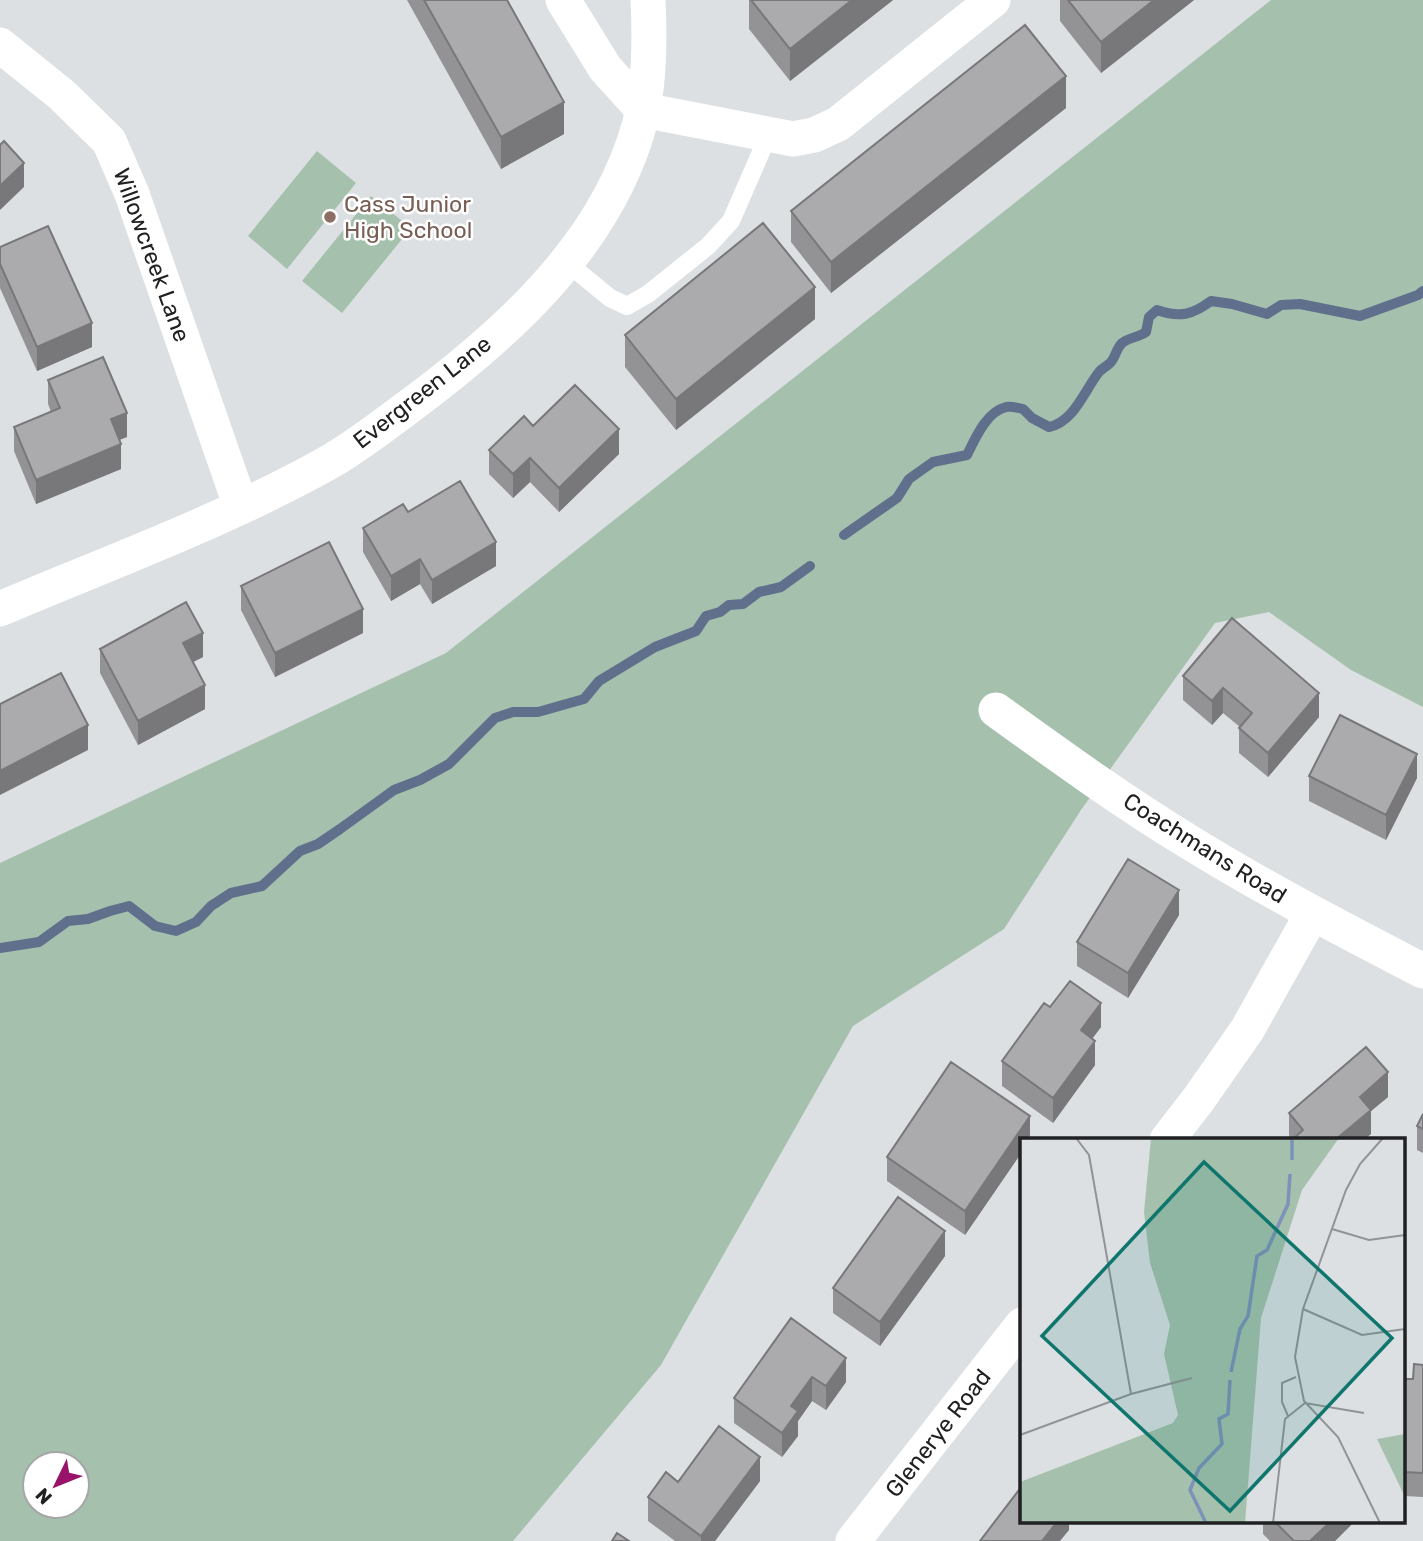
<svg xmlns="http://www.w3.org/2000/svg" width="1423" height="1541" font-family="Rubik,sans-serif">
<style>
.green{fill:#a5c1ad;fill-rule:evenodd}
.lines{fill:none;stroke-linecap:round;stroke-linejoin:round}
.stream{stroke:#60708c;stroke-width:10}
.service{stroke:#fff;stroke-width:18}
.minor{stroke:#fff;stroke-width:35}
.wall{fill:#939295}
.shaded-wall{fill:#787779}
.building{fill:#abaaad;stroke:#787779;stroke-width:2}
.education-dot{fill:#8d6e63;stroke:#fff;stroke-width:2.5}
.labels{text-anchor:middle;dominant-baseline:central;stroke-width:5;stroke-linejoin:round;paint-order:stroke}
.education-label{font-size:23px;fill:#785e54;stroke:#fff;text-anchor:start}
.street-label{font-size:23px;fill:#202122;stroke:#fff}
.inset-river{fill:none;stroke:#7c92b9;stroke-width:3.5}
.inset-road{fill:none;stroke:#919496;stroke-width:2}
.view{fill:#0f766e;fill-opacity:0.15;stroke:#0f766e;stroke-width:3.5}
.inset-edge{fill:none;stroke:#202122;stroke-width:3.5}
</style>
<rect width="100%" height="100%" fill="#dde0e3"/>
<path class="green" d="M1271 0H1423V707L1351 670 1269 612 1215 623 1081 810 1004 929 853 1026 661 1365 513 1541H0V863L446 653ZM35 1464H77V1506H35Z
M317 151 356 183 287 269 248 236Z
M371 196 411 228 342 313 302 281Z"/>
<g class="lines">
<path class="stream" d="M844 535 897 498 909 479 933 462 967 455C975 439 986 412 1006 407 1011 406 1019 408 1023 409L1032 418 1049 427C1074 422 1084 391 1099 372 1102 368 1108 366 1111 362 1116 356 1116 349 1122 343 1128 338 1139 337 1146 332L1149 317 1157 310C1180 318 1192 315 1211 301L1232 304 1267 314 1281 305 1300 304 1360 316 1418 295 1423 291
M0 948 39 942 68 921 88 919 110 911 129 906 155 926 176 931 196 922 211 906 231 893 262 886 300 851 318 844 340 829 394 790 420 780 449 764 495 718 513 712H538L584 699 599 681 655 647 696 631 706 616 720 612 729 605 743 604 759 592 781 587 810 566"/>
<path class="service" d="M565 261 610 298 627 306 648 294 708 246 731 221 768 136"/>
<path class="minor" d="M563 0 605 68 643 110 793 139 814 135 838 124 993 0
M0 45 62 95 109 141 132 194 241 507
M0 609C108 563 221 522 324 465 352 450 377 430 403 411 501 339 605 248 639 126 650 87 650 41 648 0
M996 710C1061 757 1126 804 1194 845 1269 891 1346 931 1423 971
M1167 1140 1198 1100 1247 1030 1312 914
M853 1541 1022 1325"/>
</g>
<path class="wall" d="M407 0H507L564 134 501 169Z
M749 0H893L790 81 749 29Z
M1060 0H1194L1101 73 1060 21Z
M1066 108 831 293 791 242V211Z
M0 247 92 347 37 371 0 288Z
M815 319 676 430 625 367V335Z
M48 380 127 437 119 440 121 469 36 504 14 451V427L51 412 48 404Z
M533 426 619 454 559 512 530 482 513 498 489 474V450Z
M408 512 496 566 432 604 420 584 391 601 363 552V528Z
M241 586 363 633 275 677 241 610Z
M100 649 203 657 193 662 205 709 138 745 100 673Z
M1183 676 1319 717 1268 777 1239 753V728L1240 727 1223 713 1212 725 1183 700Z
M1309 776 1417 778 1386 840 1309 801Z
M1179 915 1128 998 1077 966V942Z
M1050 1007 1101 1027 1092 1038 1095 1065 1053 1123 1002 1086V1061Z
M1388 1097 1371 1111V1134L1291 1140 1289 1137V1113Z
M1423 1114V1153L1417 1150V1126Z
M1030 1140 965 1235 887 1181V1157Z
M945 1256 880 1346 833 1313V1288Z
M791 1318 846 1382 826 1410 812 1401 798 1421V1436L782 1457 734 1423V1398Z
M1423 1365V1497L1404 1496V1379H1413Z
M760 1481 715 1541H675L648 1521V1497L678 1482Z
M1263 1522H1354L1335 1541H1270L1263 1534Z"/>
<path class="shaded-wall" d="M852 0H893L790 81V49Z
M1154 0H1194L1101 73V42Z
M1066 76V108L831 293V262Z
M564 102V134L501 169V137Z
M24 163V187L0 210V186Z
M815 287V319L676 430V399Z
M92 323V347L37 371V347Z
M127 413V437L111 443V419Z
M619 429V454L559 512V488Z
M121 444V469L36 504V480Z
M530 458V482L513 498V474Z
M496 542V566L432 604V580Z
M420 559V584L391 601V576Z
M363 609V633L275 677V653Z
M203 633V657L183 667V643Z
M205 685V709L138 745V721Z
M1223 688V713L1212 725V701Z
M1319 693V717L1268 777V753Z
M88 725V750L0 795V771Z
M1417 754V778L1386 840V815Z
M1179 890V915L1128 998V973Z
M1101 1003V1027L1081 1054V1030Z
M1095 1041V1065L1053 1123V1098Z
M1388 1072V1097L1371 1111V1134L1364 1140H1335L1360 1097Z
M1030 1116V1140H1022V1152L965 1235V1211Z
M945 1231V1256L880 1346V1322Z
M846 1358V1382L826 1410V1386Z
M812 1377V1401L798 1421V1436L782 1457V1433L791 1406Z
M760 1457V1481L715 1541H701V1536Z
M1057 1522H1069V1530L1060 1541H1042Z
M1330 1522H1354L1335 1541H1310Z"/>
<path class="building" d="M424 0H507L564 102 501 137Z
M751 0H852L790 49Z
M1068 0H1154L1101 42Z
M1025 25 1066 76 831 262 791 211Z
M4 141 24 163 0 186V145Z
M763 223 815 287 676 399 625 335Z
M48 226 92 323 37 347 0 264V247Z
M103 357 127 413 111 419 121 444 36 480 14 427 60 408 48 380Z
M575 385 619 429 559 488 530 458 513 474 489 450 524 416 533 426Z
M460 481 496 542 432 580 420 559 391 576 363 528 403 504 408 512Z
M329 542 363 609 275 653 241 586Z
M186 602 203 633 183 643 205 685 138 721 100 649Z
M1232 618 1319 693 1268 753 1239 728 1252 713 1223 688 1212 701 1183 676Z
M61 673 88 725 0 771V704Z
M1340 715 1417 754 1386 815 1309 776Z
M1128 859 1179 890 1128 973 1077 942Z
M1070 981 1101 1003 1081 1030 1095 1041 1053 1098 1002 1061 1044 1003 1050 1007Z
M1366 1047 1388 1072 1360 1097 1371 1110 1335 1140H1292L1303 1130 1289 1113Z
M951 1062 1030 1116 965 1211 887 1157Z
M1423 1114V1129L1417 1126Z
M898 1197 945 1231 880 1322 833 1288Z
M791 1318 846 1358 826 1386 812 1377 791 1406 798 1411 782 1433 734 1398Z
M1414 1364 1423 1365V1473L1404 1472V1379H1413Z
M719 1426 760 1457 701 1536 648 1497 666 1472 678 1482Z
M1022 1486V1522H1057L1042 1541H980Z
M1275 1522H1330L1310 1541H1294Z
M617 1533 629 1541H612Z"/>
<circle class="education-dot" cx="330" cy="217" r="7"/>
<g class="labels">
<g class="education-label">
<text x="344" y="204">Cass Junior<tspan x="344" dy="26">High School</tspan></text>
</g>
<g class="street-label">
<text transform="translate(152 255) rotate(70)">Willowcreek Lane</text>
<text transform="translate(422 392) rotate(-38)">Evergreen Lane</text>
<text transform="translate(1205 848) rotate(32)">Coachmans Road</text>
<text transform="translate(938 1433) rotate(-52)">Glenerye Road</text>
</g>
</g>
<g transform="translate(1020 1138)">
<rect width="385" height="385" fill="#dde0e3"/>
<path d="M131 0H319L282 52 241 180 225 385H0V344L153 285 158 277 144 216 150 187 130 125 124 74ZM385 296V359L357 301Z" fill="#a5c1ad"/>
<path class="inset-river" d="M272 22V0M211 234 220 191 228 178 237 118 247 112 268 66 270 36M186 385 170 352 179 330 202 306 199 281 208 276 210 242"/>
<path class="inset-road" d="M56 0 69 17 111 256M312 91 349 102 385 97M283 171 342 197 385 191M268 278 262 264V245L276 239M0 297 111 256 172 240M253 385 265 281 285 265 344 275M360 385 318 299 284 263 275 219 283 171 326 52 340 26 363 0"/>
<path class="view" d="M184 24 372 200 210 373 22 198Z"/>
<rect width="385" height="385" class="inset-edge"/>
</g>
<g transform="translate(56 1485) rotate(227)"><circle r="33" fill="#ffffff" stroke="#a6a6a7" stroke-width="2"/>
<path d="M0-5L12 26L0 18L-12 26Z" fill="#981369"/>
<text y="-10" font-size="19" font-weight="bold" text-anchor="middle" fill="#202122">N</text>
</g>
</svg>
